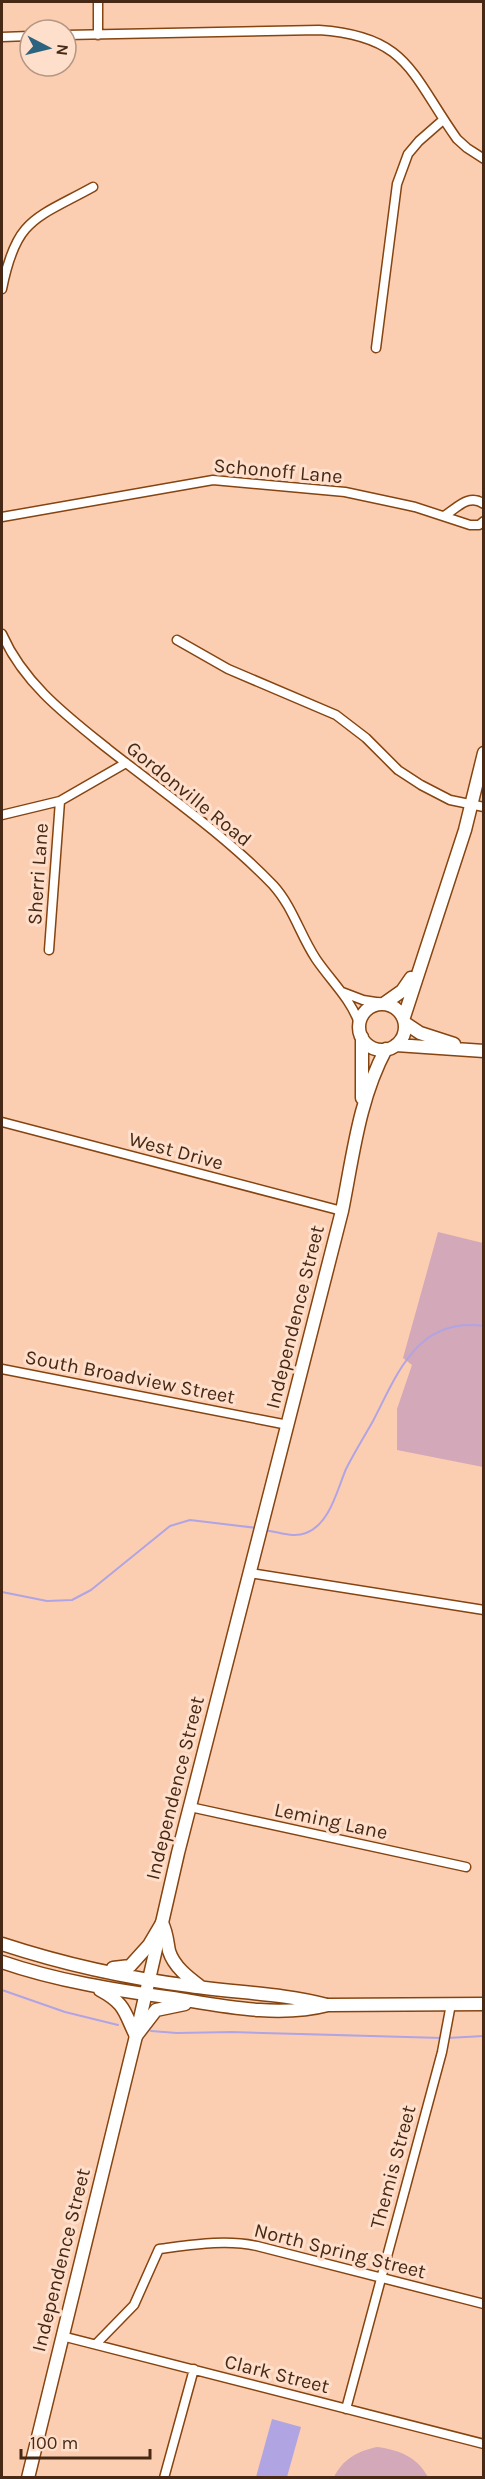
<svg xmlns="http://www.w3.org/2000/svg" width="485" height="2479" font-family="Karla,sans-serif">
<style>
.green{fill:#d3a8b9}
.water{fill:#b0a4e3}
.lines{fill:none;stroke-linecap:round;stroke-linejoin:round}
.stream{stroke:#b0a4e3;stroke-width:2}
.street-casing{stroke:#864410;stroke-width:11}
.secondary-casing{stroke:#864410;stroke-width:15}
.primary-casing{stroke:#864410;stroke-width:15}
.street{stroke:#fff;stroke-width:8}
.secondary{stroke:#fff;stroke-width:12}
.primary{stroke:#fff;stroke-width:12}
.labels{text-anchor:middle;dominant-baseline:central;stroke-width:6;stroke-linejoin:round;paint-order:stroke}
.street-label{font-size:20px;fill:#462814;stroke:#fedfcc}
</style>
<rect width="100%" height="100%" fill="#fcceb1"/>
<path class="green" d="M438 1232 483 1243V1467L397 1450V1409L412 1365 403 1358Z
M377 2447C400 2450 417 2457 428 2477H334C343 2459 358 2451 377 2447Z"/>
<path class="water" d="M272 2419 301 2427 287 2477H256Z"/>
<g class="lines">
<path class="stream" d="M265 1530C277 1532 293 1538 306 1533 330 1524 337 1490 346 1469 354 1453 364 1437 373 1421 398 1373 417 1317 484 1326
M2 1592 47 1601 72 1600 91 1590 170 1526 190 1520 257 1528
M2 1990 65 2012 118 2025
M151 2031 177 2033 232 2032 442 2038
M447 2038 484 2036"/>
<g class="street-casing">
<path id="street" d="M98 2V35
M66 35 319 30C408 36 411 74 457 139L467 148 484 159
M2 37 30 36
M2 289C16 218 35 219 93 187
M376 348 397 184 408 154 419 141 443 120
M444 516C457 508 469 493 484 504
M2 517 213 480 345 492 415 507 470 525H479L484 521
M2 634C24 684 67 716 108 749 164 793 224 834 273 885 293 907 300 935 316 959 331 981 350 998 359 1023
M177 640 228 669 336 715 366 738 398 770 421 785 450 800 484 807
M2 815 60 801 126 763
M49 950 60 801
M342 992 363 1000 382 1003
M2 1122 342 1211
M2 1369 288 1425
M250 1573 484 1610
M190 1807 466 1867
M62 2336 484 2444
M96 2344 134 2305 159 2249C191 2245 225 2239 257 2246L484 2304
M346 2409 442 2052 451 2004
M164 2478 194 2369"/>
</g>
<g class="secondary-casing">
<path id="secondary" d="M385 1003 402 991 411 978
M359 1027a23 23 0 1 1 46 0a23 23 0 1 1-46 0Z
M404 1017 465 830 484 753
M405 1023 420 1033 454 1044
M362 1037V1098
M396 1045 484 1051
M28 2478 136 2036 178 1853 342 1211C353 1156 359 1099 386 1049"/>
</g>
<g class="primary-casing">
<path id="primary" d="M162 1923C167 1933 167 1941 169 1951 174 1967 189 1978 201 1987
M2 1944C63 1964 126 1978 190 1986 236 1993 282 1993 327 2005
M2 1962C57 1981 115 1990 173 1998 223 2006 278 2018 328 2005L484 2004
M113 1968 130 1966 149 1945 162 1923
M100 1990C126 2004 124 2012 136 2036L156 2010 185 2004"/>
</g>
<use href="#street" class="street"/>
<use href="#secondary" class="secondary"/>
<use href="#primary" class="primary"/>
</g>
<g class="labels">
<g class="street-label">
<text transform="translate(278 471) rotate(5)">Schonoff Lane</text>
<text transform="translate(189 794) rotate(39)">Gordonville Road</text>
<text transform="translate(38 874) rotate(-86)">Sherri Lane</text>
<text transform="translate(176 1151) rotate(15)">West Drive</text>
<text transform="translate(295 1317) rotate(-76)">Independence Street</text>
<text transform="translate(130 1377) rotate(11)">South Broadview Street</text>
<text transform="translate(175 1788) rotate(-76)">Independence Street</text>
<text transform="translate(331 1821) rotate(12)">Leming Lane</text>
<text transform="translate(393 2167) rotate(-75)">Themis Street</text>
<text transform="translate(340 2251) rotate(14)">North Spring Street</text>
<text transform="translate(61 2260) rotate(-76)">Independence Street</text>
<text transform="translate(277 2374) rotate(14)">Clark Street</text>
</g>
</g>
<rect width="485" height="2479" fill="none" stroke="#462814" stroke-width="6"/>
<g transform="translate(48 48) rotate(97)"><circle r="28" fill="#fedfcc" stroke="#b49682" stroke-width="1.5"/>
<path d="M0-4.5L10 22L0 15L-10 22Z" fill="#2c637e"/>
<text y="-9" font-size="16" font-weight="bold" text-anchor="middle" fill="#462814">N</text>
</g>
<path d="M21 2449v9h129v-9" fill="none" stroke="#462814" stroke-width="3"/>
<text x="30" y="2449" font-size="18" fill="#462814" stroke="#fedfcc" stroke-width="4.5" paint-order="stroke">100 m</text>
</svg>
